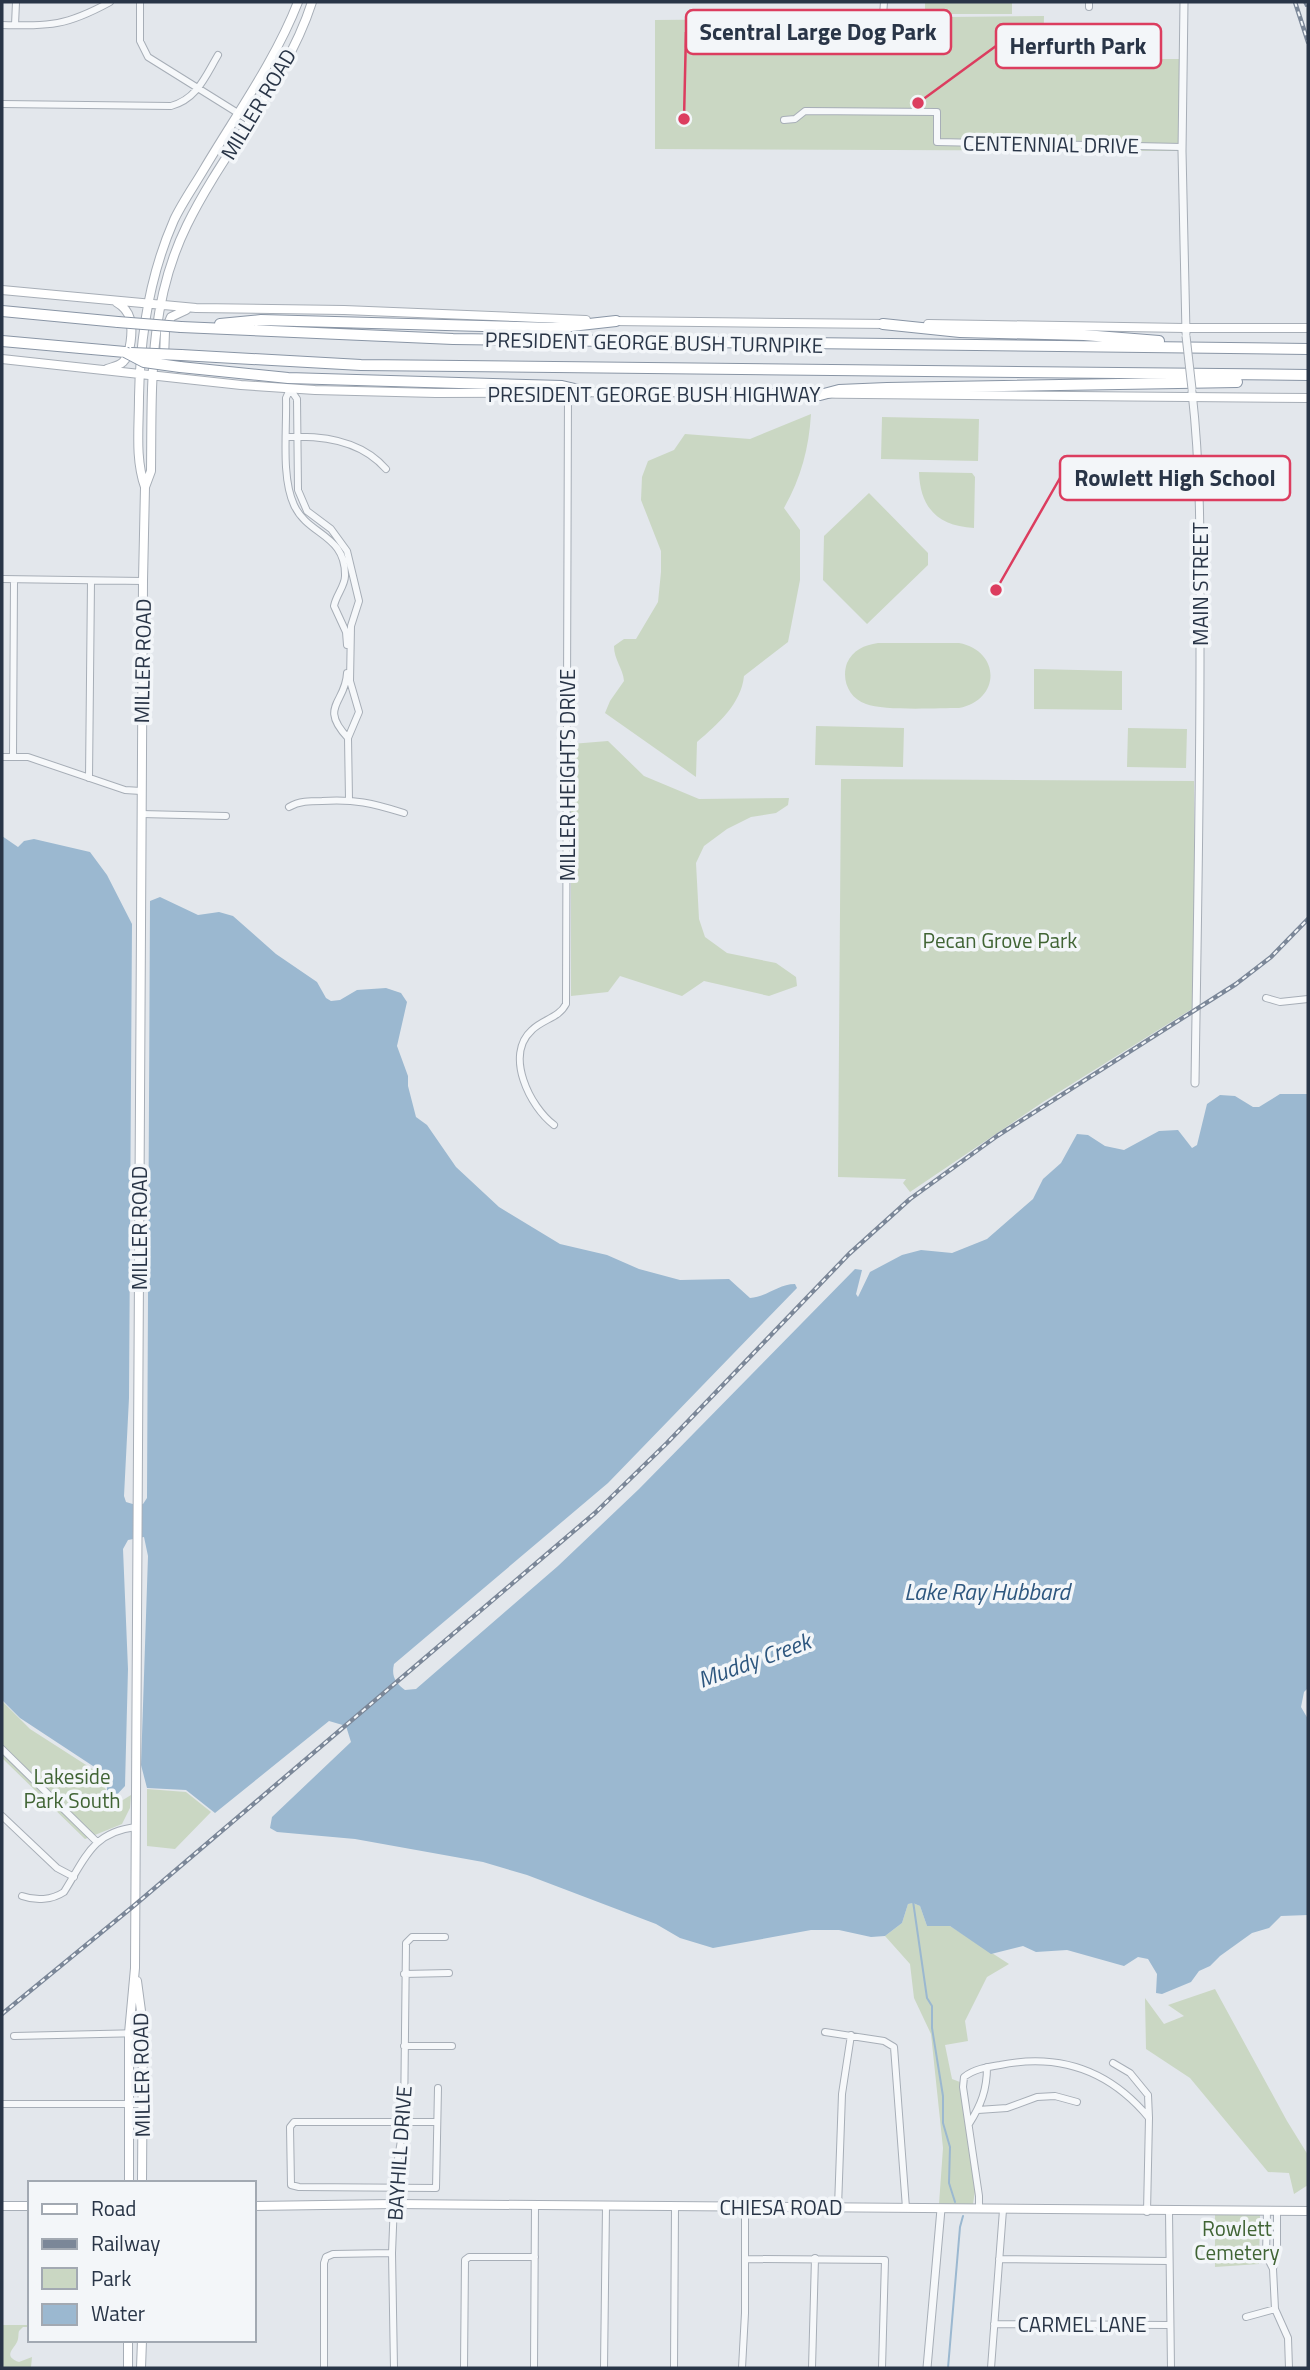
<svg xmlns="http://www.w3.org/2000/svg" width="1310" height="2370" font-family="'Titillium Web',sans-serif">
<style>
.green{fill:#cad7c3}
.water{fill:#9bb8d0}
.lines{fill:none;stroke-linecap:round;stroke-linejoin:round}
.stream{stroke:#9bb8d0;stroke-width:2}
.minor-casing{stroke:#a7aeb7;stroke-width:8}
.tertiary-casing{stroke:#a7aeb7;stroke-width:9}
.secondary-casing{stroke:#a7aeb7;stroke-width:10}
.motorway-casing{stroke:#8995a5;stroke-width:12}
.minor{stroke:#f6f8fa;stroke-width:6}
.tertiary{stroke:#f6f8fa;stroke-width:7}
.secondary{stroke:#fff;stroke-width:8}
.motorway{stroke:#fff;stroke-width:10}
.tram{stroke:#7b8798;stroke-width:2}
.rail-casing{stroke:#7b8798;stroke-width:4.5}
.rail{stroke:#f3f6f9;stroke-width:2;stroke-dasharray:5;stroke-linecap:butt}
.tertiary-bridge-casing{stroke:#a7aeb7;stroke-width:9;stroke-linecap:butt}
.motorway-bridge-casing{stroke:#8995a5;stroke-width:12;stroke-linecap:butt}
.tertiary-bridge{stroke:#f6f8fa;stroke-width:7}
.motorway-bridge{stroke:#fff;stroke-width:10}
.labels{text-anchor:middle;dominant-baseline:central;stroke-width:7;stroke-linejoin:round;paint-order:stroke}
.street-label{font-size:21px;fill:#293547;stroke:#f3f6f9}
.park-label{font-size:21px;fill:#406434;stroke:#f3f6f9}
.water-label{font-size:23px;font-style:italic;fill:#2e577f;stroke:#f3f6f9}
.leader{fill:none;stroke:#dc3d5f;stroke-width:2.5}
.callout-dot{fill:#dc3d5f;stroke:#f3f6f9;stroke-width:2.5}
.callout{fill:#f3f6f9;stroke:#dc3d5f;stroke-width:2.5}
.callout-label{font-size:23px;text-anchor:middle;font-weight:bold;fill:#293547}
</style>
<rect width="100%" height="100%" fill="#e3e7ec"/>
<path class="green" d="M925 2H1012V14H925Z
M1044 16 1043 59H1180L1182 151 655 149V20Z
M811 414C809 448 801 478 784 508L800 530V580L788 642 744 676C741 704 718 724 697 742L696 777 605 713 610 701 624 681C623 668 614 660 614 646L624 639H636L658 602 661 572V551L641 500 642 477 648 461 674 450 685 434 750 439Z
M882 417 979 419 978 461 881 459Z
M919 472 972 473 975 477 974 528C938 526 920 508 919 472Z
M869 493 928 553V565L867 624 823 580 824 536Z
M878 643H959C1001 651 1001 700 959 708 938 708 883 711 866 704 849 698 841 680 847 663 853 650 864 645 878 643Z
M1034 669 1122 671V710L1034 709Z
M816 726 904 728 903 767 815 765Z
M1128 728 1187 729 1186 768 1127 767Z
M608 741 644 776 699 799 789 798 788 805 776 813 751 817 727 829 704 846 696 863 699 919 705 937 727 953 776 963 796 977 797 986 769 996 704 981 682 996 620 976 608 992 571 996V744Z
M841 779 1194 781 1195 1007 1043 1102 910 1192 903 1183 906 1179 838 1177Z
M2 1701 30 1729 97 1772 107 1792 108 1802 118 1803 131 1795 130 1808 122 1824 85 1839 2 1758Z
M147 1789 186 1792 211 1812 175 1849 147 1846Z
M913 1903 920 1906 927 1926H950L1009 1964 987 1977 965 2021 968 2041 945 2045 952 2079 960 2082 976 2185 973 2204H939L943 2148 931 2034 914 1998 910 1964 885 1936 902 1923 908 1904Z
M1215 1989 1287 2121 1308 2155V2185L1294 2194 1289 2173 1268 2172 1190 2078 1146 2049 1145 1998 1164 2024 1184 2016 1168 2005Z
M1215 2215H1260L1259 2264 1215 2267Z
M2 2325H30V2327H23L19 2331C18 2334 19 2338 17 2342 13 2350 3 2356 19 2362L32 2357 31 2367 2 2368Z"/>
<path class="water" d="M2 836 18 847 24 841 34 839 90 852 107 875 132 924 129 1398 124 1496 126 1502 136 1505 143 1504 147 1498 150 901 160 897 198 915 219 912 233 916 276 954 317 982 326 998 331 1001 340 1000 357 990 386 988 401 993 407 1002 397 1046 408 1076V1086L416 1117 427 1125 456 1167 499 1207 560 1244 607 1255 639 1269 680 1280 729 1279 750 1298C767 1297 778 1284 795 1284L797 1288 608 1483 394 1664C391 1677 396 1683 405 1690L416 1689 558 1566 639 1489 855 1269 862 1270 856 1294 858 1297 870 1272 902 1255 921 1250 952 1253 987 1239 1033 1199 1043 1179 1061 1163 1077 1134 1088 1135 1105 1146 1124 1150 1159 1131 1178 1130 1192 1148 1197 1145 1207 1104 1220 1095 1235 1096 1253 1107H1259L1280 1094H1308V1688L1304 1692 1301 1707 1308 1719V1915L1281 1916 1269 1928 1252 1933 1220 1956 1210 1966 1199 1971 1191 1982 1162 1994 1156 1993 1157 1974 1148 1959 1138 1957 1124 1966 1067 1950 1036 1952 1023 1946 991 1954 950 1926H927L920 1906 913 1903 908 1904 902 1923 885 1936 871 1937 839 1930H811L713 1948 680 1938 656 1924 527 1875 483 1862 355 1839 277 1832 270 1828 272 1817 351 1742 346 1726 329 1721 215 1813 186 1790 147 1788 141 1765 148 1556 144 1537 128 1540 123 1549 128 1669 125 1786 111 1801 107 1799V1782L99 1770 20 1718 2 1700Z"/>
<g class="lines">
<path class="stream" d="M913 1901 927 1998 932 2006V2028L943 2096V2123L950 2147 949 2183 955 2202
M948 2368 960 2227 963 2216"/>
<g class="minor-casing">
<path id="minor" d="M140 2V41L148 57 249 120
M1089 7V2
M883 16 884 2
M2 25C51 26 66 26 110 2
M15 25 16 2
M2 104 171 106C197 99 205 77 218 55
M784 120 795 119 805 111 937 112V142L1182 147
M290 389 297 399 298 490 307 511 331 529 347 551 359 601 351 626 350 681 359 712 348 738 349 799
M290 389 286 398C287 430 281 477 294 505 308 536 346 534 345 576 345 586 336 595 334 606L346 632 347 645
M287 437C323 435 361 440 386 469
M2 579 143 581
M347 673C346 703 318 706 348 738
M13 755 14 580
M2 757H28L125 790 141 791
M89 778 91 581
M289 807C299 801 310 801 322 801 355 799 372 803 404 813
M141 814 226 816
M1266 998 1280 1002 1308 999
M554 1125C530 1107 504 1055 532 1030 543 1019 559 1018 566 1004L568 392
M2 1749 97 1842
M2 1816 57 1868 74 1877
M22 1896C36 1901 52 1900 64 1892 85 1859 92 1832 136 1827
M404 1974 449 1973
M825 2032 884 2041 894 2047 906 2208
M14 2036 143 2033
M404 2046H452
M1113 2063 1130 2073 1148 2095 1149 2118
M2 2104H142
M978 2110 1007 2108 1037 2097 1055 2096 1077 2102
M437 2122H294L290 2127 291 2185 299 2187 436 2188 438 2088
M969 2124C981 2105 987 2090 987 2067
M838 2207 842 2094 851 2035
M979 2209V2196L963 2087 964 2077C974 2069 987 2067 1000 2065 1060 2053 1110 2071 1149 2118L1147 2212
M1267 2211 1266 2255 1273 2269 1277 2250V2211
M1169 2212 1171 2368
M745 2259 885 2260 882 2368
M999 2259 1169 2261
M1273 2269 1275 2309 1288 2338 1289 2368
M1246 2317 1275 2309
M994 2324 1170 2325
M324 2368V2263L326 2257 333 2254 392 2253
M394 2368 392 2253 395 2177 404 2122 406 1943 412 1937H445
M464 2368 465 2260 469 2257H535
M534 2368 535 2206
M604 2368 606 2206
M674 2368 675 2207
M742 2368 745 2313V2207
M812 2368 815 2258
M991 2368 1003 2210"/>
</g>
<g class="tertiary-casing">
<path id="tertiary" d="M1184 2 1182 151 1186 333
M1192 392C1202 480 1200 569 1200 657 1200 799 1197 942 1195 1083
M927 2368 941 2209"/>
</g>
<g class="secondary-casing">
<path id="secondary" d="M2 290 196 308 344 310 586 320
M613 321 887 324
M928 324 1185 328H1308
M2 359 241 385 315 390 436 393 640 392 1308 398
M164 359 165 331 171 317 186 310
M107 369C112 367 119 366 123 362 131 355 133 329 130 319 128 311 123 306 116 302
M145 487C135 459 139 428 139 397 140 336 149 277 174 220 182 203 194 186 204 169 236 115 275 61 298 2
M137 1981 143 2026 142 2183
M129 2183V2033L135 1968 143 581 145 487 151 471C152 385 148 304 187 225 224 149 286 83 312 2
M2 2206H30
M254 2206 394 2204 1308 2211
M128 2368V2340
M141 2368 142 2340"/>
</g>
<g class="motorway-casing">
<path id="motorway" d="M2 311 118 322
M220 324 261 320 553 328 616 321
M883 324 960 332 1084 335 1159 341
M181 327 453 339 1308 349
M2 341 125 352
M181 355 361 365 1308 375
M180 367 288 378 562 386 588 392
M820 395 839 390 887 388 1237 382"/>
</g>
<use href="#minor" class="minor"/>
<use href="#tertiary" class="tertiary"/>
<use href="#secondary" class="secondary"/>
<use href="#motorway" class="motorway"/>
<path class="tram" d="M1304 2 1306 6"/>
<g class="rail-casing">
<path id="rail" d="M1295 2 1308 42
M2 2014 136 1904 595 1513 667 1443 849 1254 910 1199 997 1136 1236 984 1271 957 1308 919"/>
</g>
<use href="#rail" class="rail"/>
<g class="tertiary-bridge-casing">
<path id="tertiary-bridge" d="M1186 336 1192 389"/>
</g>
<g class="motorway-bridge-casing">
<path id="motorway-bridge" d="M118 322 181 327
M125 352 144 362 180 367
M131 353 181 355"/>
</g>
<use href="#tertiary-bridge" class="tertiary-bridge"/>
<use href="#motorway-bridge" class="motorway-bridge"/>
</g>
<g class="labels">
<g class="street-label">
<text transform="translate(258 104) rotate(-59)">MILLER ROAD</text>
<text transform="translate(1051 144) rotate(1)">CENTENNIAL DRIVE</text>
<text transform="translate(654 342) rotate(1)">PRESIDENT GEORGE BUSH TURNPIKE</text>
<text x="654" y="394">PRESIDENT GEORGE BUSH HIGHWAY</text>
<text transform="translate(1200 584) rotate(-90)">MAIN STREET</text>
<text transform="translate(142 661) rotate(-89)">MILLER ROAD</text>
<text transform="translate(567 775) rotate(-90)">MILLER HEIGHTS DRIVE</text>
<text transform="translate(139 1228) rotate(-90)">MILLER ROAD</text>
<text transform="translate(141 2075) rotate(-91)">MILLER ROAD</text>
<text transform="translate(399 2153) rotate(-86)">BAYHILL DRIVE</text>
<text x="781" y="2207">CHIESA ROAD</text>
<text x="1082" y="2324">CARMEL LANE</text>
</g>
<g class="park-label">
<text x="1000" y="940">Pecan Grove Park</text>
<text x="72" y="1776">Lakeside<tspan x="72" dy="24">Park South</tspan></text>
<text x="1237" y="2228">Rowlett<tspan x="1237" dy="24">Cemetery</tspan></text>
</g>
<g class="water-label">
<text x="987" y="1591">Lake Ray Hubbard</text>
<text transform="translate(754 1660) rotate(-20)">Muddy Creek</text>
</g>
</g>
<path class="leader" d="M684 119L686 32M918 103L996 46M996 590L1060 478"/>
<g class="callout-dot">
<circle cx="684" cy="119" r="7"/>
<circle cx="918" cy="103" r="7"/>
<circle cx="996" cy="590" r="7"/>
</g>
<g class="callout">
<rect x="686" y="10" width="265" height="44" rx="7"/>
<rect x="996" y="24" width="165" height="44" rx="7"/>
<rect x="1060" y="456" width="230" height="44" rx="7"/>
</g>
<g class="callout-label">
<text x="818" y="40">Scentral Large Dog Park</text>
<text x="1078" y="54">Herfurth Park</text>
<text x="1175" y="486">Rowlett High School</text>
</g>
<rect width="1310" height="2370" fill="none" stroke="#293547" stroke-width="7"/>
<rect x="28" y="2181" width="228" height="161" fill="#f3f6f9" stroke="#a2a9b2" stroke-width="2"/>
<rect x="42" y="2204" width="35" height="10" fill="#ffffff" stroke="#a2a9b2" stroke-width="2"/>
<text x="91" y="2216" font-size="21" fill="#293547">Road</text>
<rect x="42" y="2239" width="35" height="10" fill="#7b8798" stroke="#a2a9b2" stroke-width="2"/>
<text x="91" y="2251" font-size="21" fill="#293547">Railway</text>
<rect x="42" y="2268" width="35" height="21" fill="#cad7c3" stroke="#a2a9b2" stroke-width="2"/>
<text x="91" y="2286" font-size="21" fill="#293547">Park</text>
<rect x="42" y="2304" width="35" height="21" fill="#9bb8d0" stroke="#a2a9b2" stroke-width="2"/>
<text x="91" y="2321" font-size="21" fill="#293547">Water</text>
</svg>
